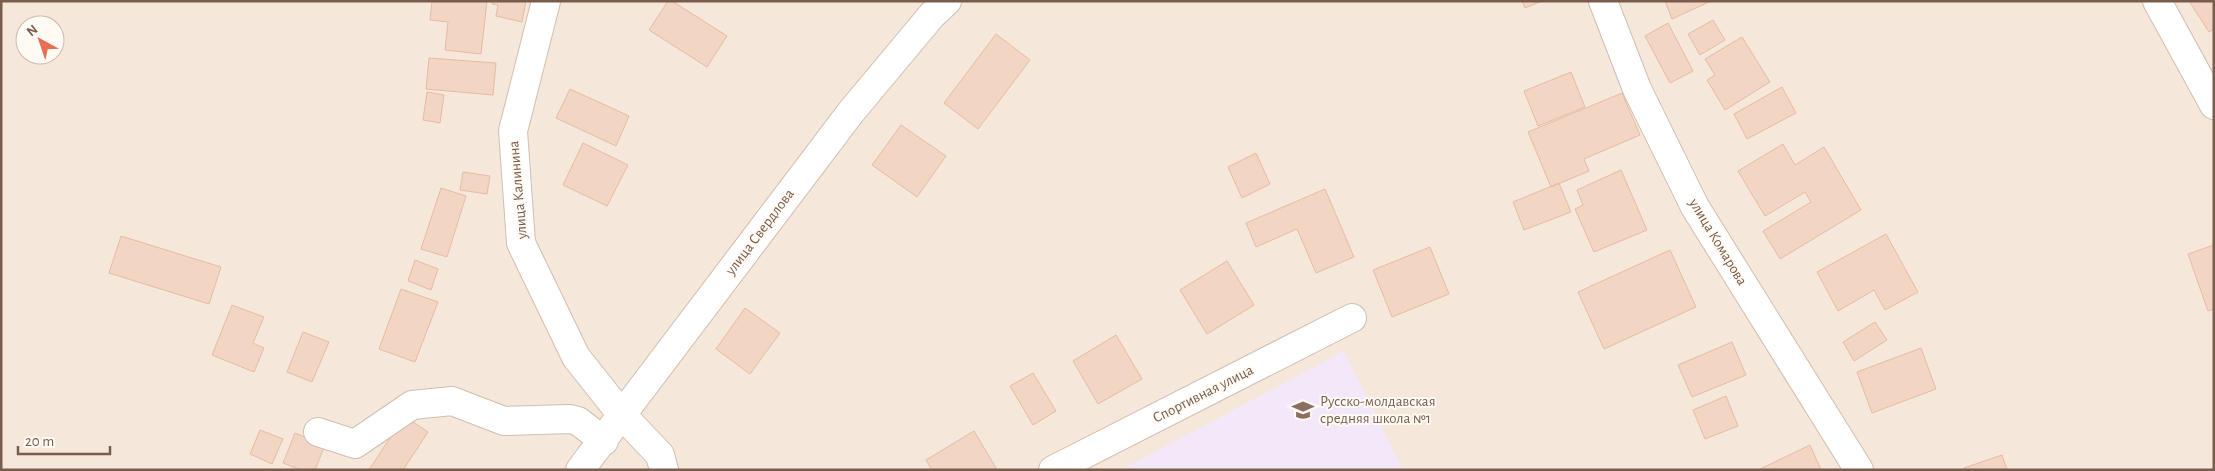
<svg xmlns="http://www.w3.org/2000/svg" width="2215" height="471" font-family="'Alegreya Sans',sans-serif">
<style>
.residential{fill:#f5e8da;fill-rule:evenodd}
.education{fill:#f3e8fa}
.building{fill:#f3d5c3;stroke:#e6bba3}
.lines{fill:none;stroke-linecap:round;stroke-linejoin:round}
.minor-casing{stroke:#d1beb0;stroke-width:30}
.minor{stroke:#fff;stroke-width:28}
.labels{text-anchor:middle;dominant-baseline:central;stroke-width:4;stroke-linejoin:round;paint-order:stroke}
.street-label{font-size:15px;fill:#7a5c4d;stroke:#fffaf3}
.education-label{font-size:15px;fill:#785e54;stroke:#fffaf3;text-anchor:start}
</style>
<rect width="100%" height="100%" fill="#fdf6ec"/>
<path class="residential" d="M1 1H2214V470H1ZM25 25H55V55H25Z"/>
<path class="education" d="M1344 351 1403 470H1121Z"/>
<path class="building" d="M432 1H487L481 54 445 50 448 22 430 20Z
M493 1H526L522 22 496 16 498 5 492 4Z
M668 1H672L727 36 707 67 649 30Z
M1522 1H1542L1525 8Z
M1665 1H1711L1672 19Z
M2189 1H2214V29L2209 32Z
M1713 20 1725 40 1700 55 1688 34Z
M1668 23 1693 71 1670 83 1645 36Z
M996 34 1030 60 978 129 944 103Z
M1742 37 1770 82 1725 110 1707 80 1715 75 1705 59Z
M429 58 496 63 493 95 426 89Z
M1571 72 1585 107 1538 126 1524 91Z
M1782 87 1796 113 1747 139 1734 114Z
M570 89 629 116 616 146 556 118Z
M427 92 444 95 440 123 423 120Z
M1622 93 1640 135 1584 159 1589 171 1551 187 1528 132Z
M901 125 946 156 917 197 872 165Z
M583 143 628 165 607 206 563 185Z
M1783 144 1795 165 1824 147 1861 210 1780 259 1763 231 1811 202 1805 192 1765 216 1738 171Z
M1256 153 1270 184 1242 198 1228 167Z
M1621 170 1647 230 1594 252 1575 209 1583 205 1577 190Z
M463 172 490 176 487 194 460 190Z
M1559 183 1571 212 1524 230 1513 202Z
M441 188 466 196 447 257 421 249Z
M1325 189 1354 257 1316 273 1297 229 1256 247 1246 223Z
M1886 234 1918 292 1885 310 1874 290 1838 311 1817 272Z
M121 236 221 267 209 304 109 273Z
M2214 245V309L2208 311 2188 254Z
M1430 247 1449 294 1392 317 1373 270Z
M1670 250 1696 307 1604 349 1578 292Z
M415 260 438 269 431 290 408 281Z
M1227 261 1254 305 1207 334 1180 290Z
M401 289 438 302 415 362 379 349Z
M232 305 264 317 253 343 264 348 254 372 212 355Z
M745 308 780 333 750 374 716 349Z
M1875 322 1887 340 1854 361 1843 342Z
M303 332 329 342 312 382 287 372Z
M1116 335 1142 379 1098 404 1073 361Z
M1732 342 1746 375 1692 397 1678 365Z
M1921 348 1936 389 1872 413 1857 372Z
M1033 373 1056 411 1033 425 1010 386Z
M1726 396 1738 426 1705 439 1693 410Z
M404 416 428 432 403 470H369Z
M260 430 283 439 272 464 250 454Z
M974 431 996 468 992 470H932L926 460Z
M295 433 325 445 315 470H301L283 463Z
M1810 445 1821 470H1758Z
M2002 455 2007 470H1964V468Z"/>
<g class="lines">
<g class="minor-casing">
<path id="minor" d="M546 1 513 131 521 243 576 357 622 415 660 455 664 470
M1603 1 1637 89 1695 207 1859 470
M2157 1 2214 105
M318 432 355 444 412 405 452 401 504 421 570 419 578 421 604 441
M580 470 851 112 932 15 947 1
M1053 470 1352 318"/>
</g>
<use href="#minor" class="minor"/>
</g>
<defs>
<g id="school-bare" transform="scale(1.725)"><path d="M0-5L7-2L0 1L-7-2ZM-4 1L0 2.5L4 1V4Q0 6-4 4Z" fill="#8d6e63" stroke="#fffaf3" stroke-width="2.5" paint-order="stroke"/></g>
</defs>
<g fill-rule="evenodd">
<use href="#school-bare" x="1303" y="410"/>
</g>
<g class="labels">
<g class="street-label">
<text transform="translate(518 190) rotate(-95)">улица Калинина</text>
<text transform="translate(760 232) rotate(-53)">улица Свердлова</text>
<text transform="translate(1718 242) rotate(59)">улица Комарова</text>
<text transform="translate(1203 394) rotate(-27)">Спортивная улица</text>
</g>
<g class="education-label">
<text x="1320" y="401">Русско-молдавская<tspan x="1320" dy="17">средняя школа №1</tspan></text>
</g>
</g>
<rect width="2215" height="471" fill="none" stroke="#7a5c4d" stroke-width="5"/>
<g transform="translate(40 40) rotate(320)"><circle r="24" fill="#fffaf3" stroke="#cabbb1"/>
<path d="M0-4L9 19L0 12L-9 19Z" fill="#e76f51"/>
<text y="-8" font-size="14" font-weight="bold" text-anchor="middle" fill="#7a5c4d">N</text>
</g>
<path d="M18 446v8h92v-8" fill="none" stroke="#7a5c4d" stroke-width="2.5"/>
<text x="25" y="446" font-size="15" fill="#7a5c4d" stroke="#fffaf3" stroke-width="4" paint-order="stroke">20 m</text>
</svg>
